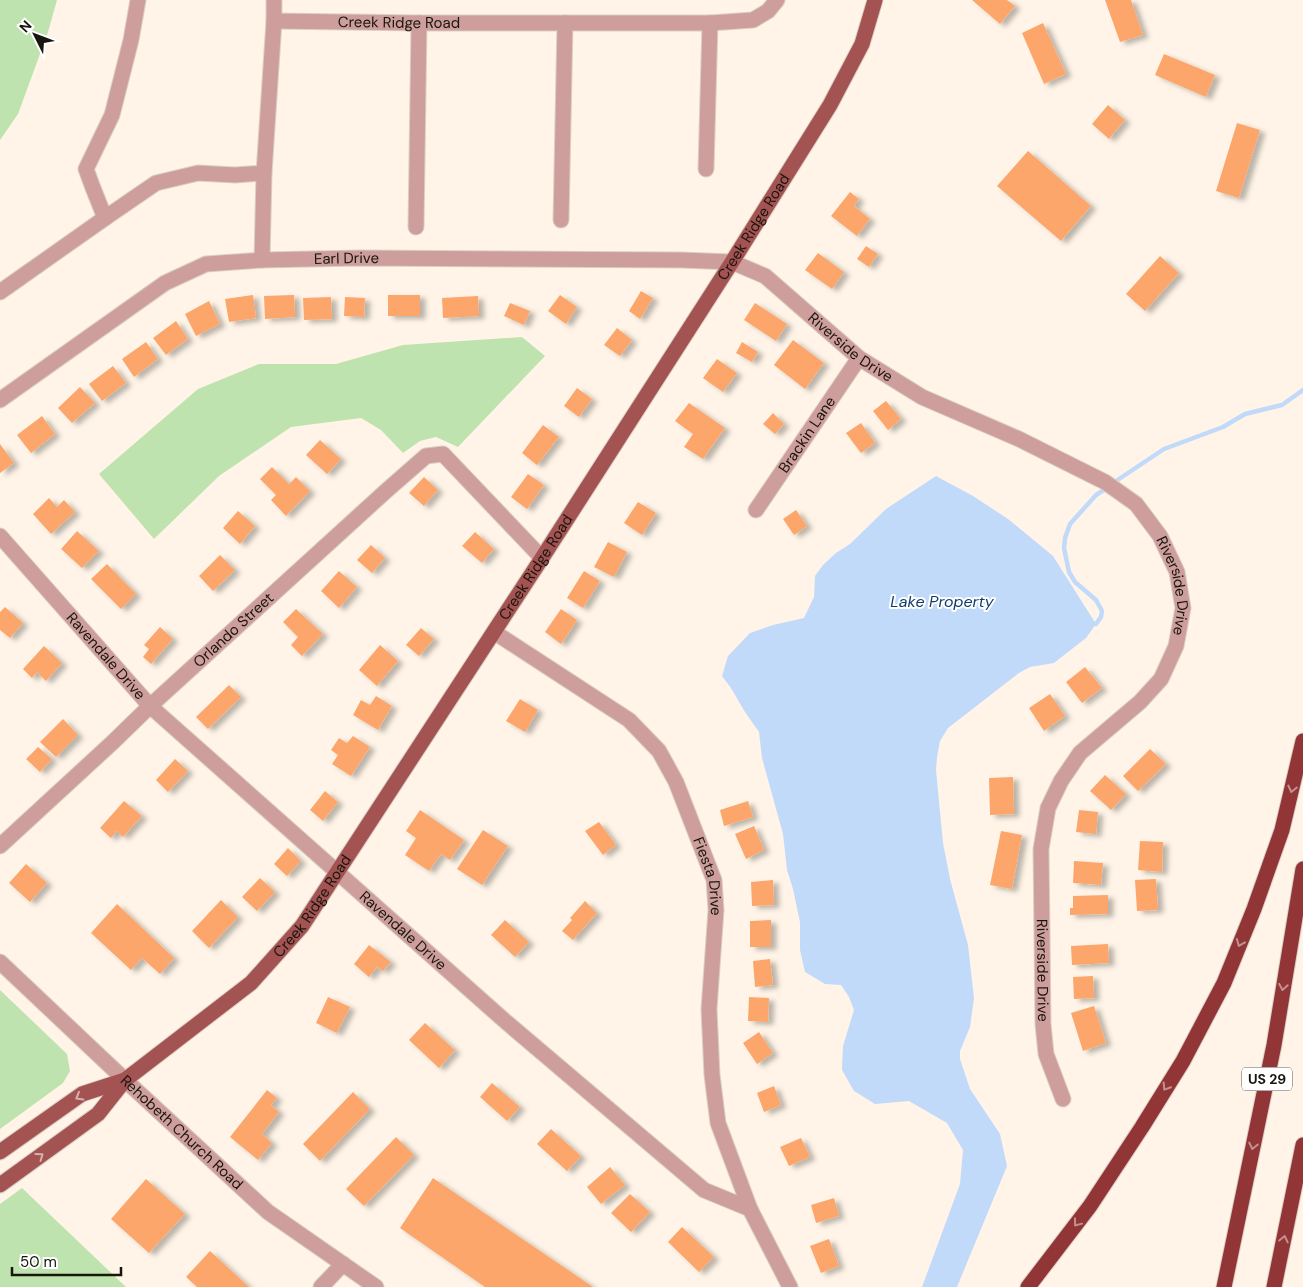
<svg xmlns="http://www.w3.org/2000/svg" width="1303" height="1287" font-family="'DM Sans',sans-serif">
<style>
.green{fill:#bfe3ae}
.water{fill:#c1daf9}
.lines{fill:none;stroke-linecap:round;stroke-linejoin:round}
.stream{stroke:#c1daf9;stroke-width:4.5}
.building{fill:#fca66c;filter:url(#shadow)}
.minor-casing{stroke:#dad0c4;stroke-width:17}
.major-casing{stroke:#dad0c4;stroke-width:17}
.highway-casing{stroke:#dad0c4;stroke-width:17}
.minor{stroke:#cd9e9c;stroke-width:15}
.major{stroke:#a35351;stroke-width:15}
.highway{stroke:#923537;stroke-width:15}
.oneway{stroke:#c39091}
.oneway2{stroke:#d6b2b1}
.labels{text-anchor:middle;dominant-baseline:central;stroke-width:4;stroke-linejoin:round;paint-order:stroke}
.shield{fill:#fff;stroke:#5e5b57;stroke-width:1}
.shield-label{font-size:14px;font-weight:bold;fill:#19150f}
.street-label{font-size:15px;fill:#19150f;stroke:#fff}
.water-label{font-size:16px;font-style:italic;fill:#113c6a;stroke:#fff}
</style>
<defs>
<filter id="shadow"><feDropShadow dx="5.5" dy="3" stdDeviation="2.5" flood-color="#0004"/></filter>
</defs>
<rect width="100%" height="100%" fill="#fff4e7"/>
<path class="green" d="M0 0H57L48 32 18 114 0 140Z
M522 337 545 356 458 447 436 437 420 441 403 453 381 430 361 418 291 427 219 476 154 539 99 474 198 389 259 364H336L403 345Z
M0 990 67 1054 70 1071 63 1083 0 1129Z
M22 1188 126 1287H0V1204Z"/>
<path class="water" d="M936 476 973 496 1008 519 1053 556 1096 624 1086 638 1054 663 1030 667 1019 673 948 728 940 741 937 757 936 770 943 843 950 879 968 945 974 998 970 1027 960 1051V1059L970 1089 1000 1134 1007 1166 957 1287H922L960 1184 963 1150 947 1123 909 1101 875 1104 854 1091 842 1070 843 1046 854 1010 849 997 841 985 825 984 805 972 800 950V922L793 889 787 870 783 834 762 758 759 732 745 712 731 688 722 676 728 656 750 633 773 625 804 618 814 597 815 576 823 565 836 553 850 544 886 509Z"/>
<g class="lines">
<path class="stream" d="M1113 483 1164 449 1223 427 1245 414 1282 405 1303 390
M1092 624H1096L1101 617 1102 611 1096 600 1075 582 1069 572 1064 548 1065 538 1070 524 1096 495 1107 488"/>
</g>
<path class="building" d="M972 0H1007L1015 6 1000 24Z
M1105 0H1131L1143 35 1120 42Z
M1043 23 1066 74 1044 84 1022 33Z
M1164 54 1215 75 1206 97 1155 75Z
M1108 105 1125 120 1109 139 1092 124Z
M1237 123 1260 130 1239 198 1216 191Z
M1028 151 1091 206 1061 241 997 186Z
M850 192 859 199 854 206 870 219 857 236 831 216Z
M866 246 878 254 869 267 857 259Z
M818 253 844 272 832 289 805 270Z
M1160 256 1179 273 1145 311 1126 294Z
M641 291 653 298 640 319 629 311Z
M253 295 256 318 229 322 225 299Z
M294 295 295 317 265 319 264 296Z
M388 295H420V316H388Z
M560 295 577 307 566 324 548 311Z
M478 296 479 316 443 318 442 298Z
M331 297 332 319 304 320 303 298Z
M345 297 365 298 364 317 344 316Z
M209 301 220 324 196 336 185 314Z
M510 303 530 311 524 325 504 316Z
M755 303 787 324 776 341 744 320Z
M176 321 188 339 166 355 153 338Z
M617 328 632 340 620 356 604 345Z
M793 340 824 363 805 389 774 365Z
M146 342 158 359 134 377 122 359Z
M742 342 758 352 752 362 736 353Z
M717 359 737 373 723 392 703 378Z
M113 366 126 383 102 401 89 384Z
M80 387 95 403 72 423 58 408Z
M577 388 592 399 579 417 564 406Z
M886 401 901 419 888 430 873 411Z
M689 403 725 428 703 459 684 447 693 434 675 421Z
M773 413 784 424 775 434 763 424Z
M42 416 55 434 31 453 17 435Z
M861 423 875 443 861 453 846 433Z
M543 425 559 437 537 465 522 453Z
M320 440 341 459 327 474 306 455Z
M0 444 14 463 0 473Z
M272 467 289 484 296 477 310 491 286 516 271 500 276 495 260 479Z
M528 474 544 485 527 509 511 497Z
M424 477 438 490 424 506 409 493Z
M49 498 57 507 64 500 75 512 51 534 33 514Z
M638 502 656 513 642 535 624 523Z
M796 510 807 526 794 535 783 519Z
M238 511 255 526 240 544 223 528Z
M77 531 99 551 82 568 61 549Z
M475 532 494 549 482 563 462 546Z
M608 542 627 552 614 577 594 567Z
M371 545 385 558 372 573 357 560Z
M220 555 235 570 213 591 199 576Z
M107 564 136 594 121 609 91 579Z
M339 571 357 587 339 608 321 591Z
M584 571 600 581 583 608 567 598Z
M5 607 23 623 10 638 0 630V612Z
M296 609 323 634 302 656 291 645 298 637 283 622Z
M561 609 577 620 561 644 545 632Z
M160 627 173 639 151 664 143 657 149 649 144 645Z
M421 628 434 639 419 656 406 645Z
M380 645 398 661 377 686 359 670Z
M44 646 62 663 46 681 37 672 32 678 23 669Z
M1085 667 1102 688 1082 703 1066 682Z
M229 685 241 697 208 729 196 717Z
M1050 694 1065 716 1044 731 1029 708Z
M376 696 392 706 378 730 353 715 361 700 370 705Z
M520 699 538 710 525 732 506 721Z
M63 719 78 735 56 757 40 742Z
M353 736 370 747 351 776 332 764 338 755 331 750 339 738 347 743Z
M38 747 52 759 40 772 26 759Z
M1150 749 1166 764 1138 791 1123 776Z
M175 759 188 771 168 792 156 780Z
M1105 775 1126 794 1111 810 1090 791Z
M1013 777 1014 814 990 815 989 778Z
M325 791 338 802 323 821 310 810Z
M124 801 142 816 123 837 117 831 111 838 100 828Z
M748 801 753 817 724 826 720 810Z
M420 810 464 840 450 860 441 854 429 871 405 855 416 838 406 831Z
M1079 810 1098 812 1096 834 1076 832Z
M599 822 616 845 603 855 585 831Z
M754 826 764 850 746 859 735 834Z
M483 830 508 846 482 885 457 869Z
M1001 831 1022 835 1012 889 990 885Z
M1140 841 1163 842 1162 872 1138 870Z
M288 848 301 861 287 876 274 864Z
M1074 861 1103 863 1101 885 1073 883Z
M26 864 47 883 30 902 9 883Z
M260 878 275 892 257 911 242 897Z
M1156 879 1158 910 1137 911 1135 880Z
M773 880 774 905 752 906 751 882Z
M1108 895V914L1070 915V908H1073V896Z
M221 900 238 917 209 948 192 931Z
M585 901 597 913 573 940 562 931 572 920 570 918Z
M117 904 174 958 160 974 142 958 131 970 91 933Z
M505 920 529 942 515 957 491 935Z
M771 920V947H750V921Z
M1108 944 1109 963 1072 965 1071 946Z
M369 945 391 962 383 971 377 967 369 977 354 964Z
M770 959 773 985 755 987 753 961Z
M1093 976 1094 998 1074 999 1073 977Z
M328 997 350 1007 337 1033 316 1023Z
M749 997 769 998 768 1022 748 1021Z
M1094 1006 1106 1043 1083 1051 1071 1013Z
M425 1023 455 1050 439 1068 409 1040Z
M759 1032 773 1053 757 1064 743 1043Z
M492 1083 520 1107 507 1121 480 1097Z
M774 1086 781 1105 764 1112 757 1093Z
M267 1090 277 1098 271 1105 279 1112 262 1134 272 1143 258 1160 230 1137Z
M353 1092 370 1109 320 1161 303 1144Z
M551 1129 581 1156 567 1171 537 1144Z
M396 1137 414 1155 364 1206 346 1189Z
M801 1138 810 1157 789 1166 780 1147Z
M610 1167 625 1185 601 1204 587 1187Z
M433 1178 593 1287H485L400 1228Z
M146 1179 185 1214 149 1253 111 1219Z
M630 1194 650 1212 631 1232 611 1213Z
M834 1198 839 1216 816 1223 811 1205Z
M682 1227 714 1257 699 1272 668 1242Z
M829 1239 839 1266 821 1273 810 1246Z
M210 1251 249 1287H197L186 1277Z"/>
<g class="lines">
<g class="minor-casing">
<g id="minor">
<path d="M138 0 131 40 112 115 86 169 93 188 105 218 156 183 198 173 235 175 264 173 274 21V0"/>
<path id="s1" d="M274 21 419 23H710L753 20 768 11 777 0"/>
<path d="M706 169 710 23"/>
<path d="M561 220 565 23"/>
<path d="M416 227 419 23"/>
<path d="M262 260 264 173"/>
<path d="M0 292 105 218"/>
<path id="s2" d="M0 400 165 283 206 264 262 260 360 258 681 260 732 262 765 276 859 358 922 397 1019 439 1105 482 1136 504 1160 536 1177 572 1183 608 1176 646 1161 679 1140 702 1080 753 1061 781 1048 808 1041 849 1043 1024 1046 1054 1063 1099"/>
<path id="s3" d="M756 510 859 358"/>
<path id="s4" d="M0 536 150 706 505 1021 704 1190 750 1209 790 1287"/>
<path id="s5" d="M494 632 629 720 659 751 676 782 714 880 716 910 709 1009 712 1075 718 1123 750 1209"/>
<path id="s6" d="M0 846 113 742 150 706 386 491 426 456 443 454 542 558"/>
<path id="s7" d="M0 962 125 1080 268 1212 376 1287"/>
<path d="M321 1287 343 1264"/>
</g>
</g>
<g class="major-casing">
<g id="major">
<path d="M0 1152 82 1094 125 1080"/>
<path id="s8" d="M0 1185 98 1114 125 1080 251 983 302 926 542 558 732 262 830 105 862 44 875 0"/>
</g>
</g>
<g class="highway-casing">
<path id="highway" d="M1028 1287 1090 1206 1142 1127 1183 1061 1224 983 1254 909 1282 830 1303 741
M1224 1287 1274 1045 1303 869
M1274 1287 1303 1145"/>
</g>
<use href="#minor" class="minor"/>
<use href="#major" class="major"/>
<use href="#highway" class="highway"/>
</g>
<defs><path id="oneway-chevron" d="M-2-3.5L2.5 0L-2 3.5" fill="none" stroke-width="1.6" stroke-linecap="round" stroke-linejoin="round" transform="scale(1.25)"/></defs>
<g class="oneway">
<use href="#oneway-chevron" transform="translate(1292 789) rotate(103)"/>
<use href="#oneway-chevron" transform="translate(1240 943) rotate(112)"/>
<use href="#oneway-chevron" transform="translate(1283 987) rotate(100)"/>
<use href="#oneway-chevron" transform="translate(1166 1087) rotate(122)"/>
<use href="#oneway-chevron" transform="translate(1253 1146) rotate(102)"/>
<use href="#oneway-chevron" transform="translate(1077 1223) rotate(127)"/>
<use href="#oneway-chevron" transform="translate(1284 1239) rotate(-78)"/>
</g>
<g class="oneway2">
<use href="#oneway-chevron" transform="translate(79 1097) rotate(150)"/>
<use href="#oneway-chevron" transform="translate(40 1156) rotate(-36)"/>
</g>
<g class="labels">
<rect class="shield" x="1242" y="1067.5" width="50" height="23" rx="4"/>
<g class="shield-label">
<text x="1267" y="1079">US 29</text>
</g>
<g class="street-label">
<text stroke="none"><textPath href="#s1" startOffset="125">Creek Ridge Road</textPath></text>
<text stroke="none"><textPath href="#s8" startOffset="1232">Creek Ridge Road</textPath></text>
<text stroke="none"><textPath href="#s2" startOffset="388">Earl Drive</textPath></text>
<text stroke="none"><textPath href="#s2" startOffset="921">Riverside Drive</textPath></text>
<text stroke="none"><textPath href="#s3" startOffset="91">Brackin Lane</textPath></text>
<text stroke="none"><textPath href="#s8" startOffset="828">Creek Ridge Road</textPath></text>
<text stroke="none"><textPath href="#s2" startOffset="1341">Riverside Drive</textPath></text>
<text stroke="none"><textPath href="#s6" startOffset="318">Orlando Street</textPath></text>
<text stroke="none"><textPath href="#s4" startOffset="160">Ravendale Drive</textPath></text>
<text stroke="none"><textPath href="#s5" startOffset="340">Fiesta Drive</textPath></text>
<text stroke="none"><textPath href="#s8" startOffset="422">Creek Ridge Road</textPath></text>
<text stroke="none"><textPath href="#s4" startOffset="565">Ravendale Drive</textPath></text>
<text stroke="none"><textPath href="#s2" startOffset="1776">Riverside Drive</textPath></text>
<text stroke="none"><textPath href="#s7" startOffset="249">Rehobeth Church Road</textPath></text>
</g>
<g class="water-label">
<text x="942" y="601">Lake Property</text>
</g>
</g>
<g transform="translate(35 35) rotate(312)" stroke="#ffffff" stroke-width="4" paint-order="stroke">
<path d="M0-4L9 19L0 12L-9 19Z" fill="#19150f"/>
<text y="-8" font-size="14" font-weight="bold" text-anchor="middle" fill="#19150f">N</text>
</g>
<path d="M12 1267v8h109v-8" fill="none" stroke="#19150f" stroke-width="2.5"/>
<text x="20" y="1267" font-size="15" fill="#19150f" stroke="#ffffff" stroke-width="4" paint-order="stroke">50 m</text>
</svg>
